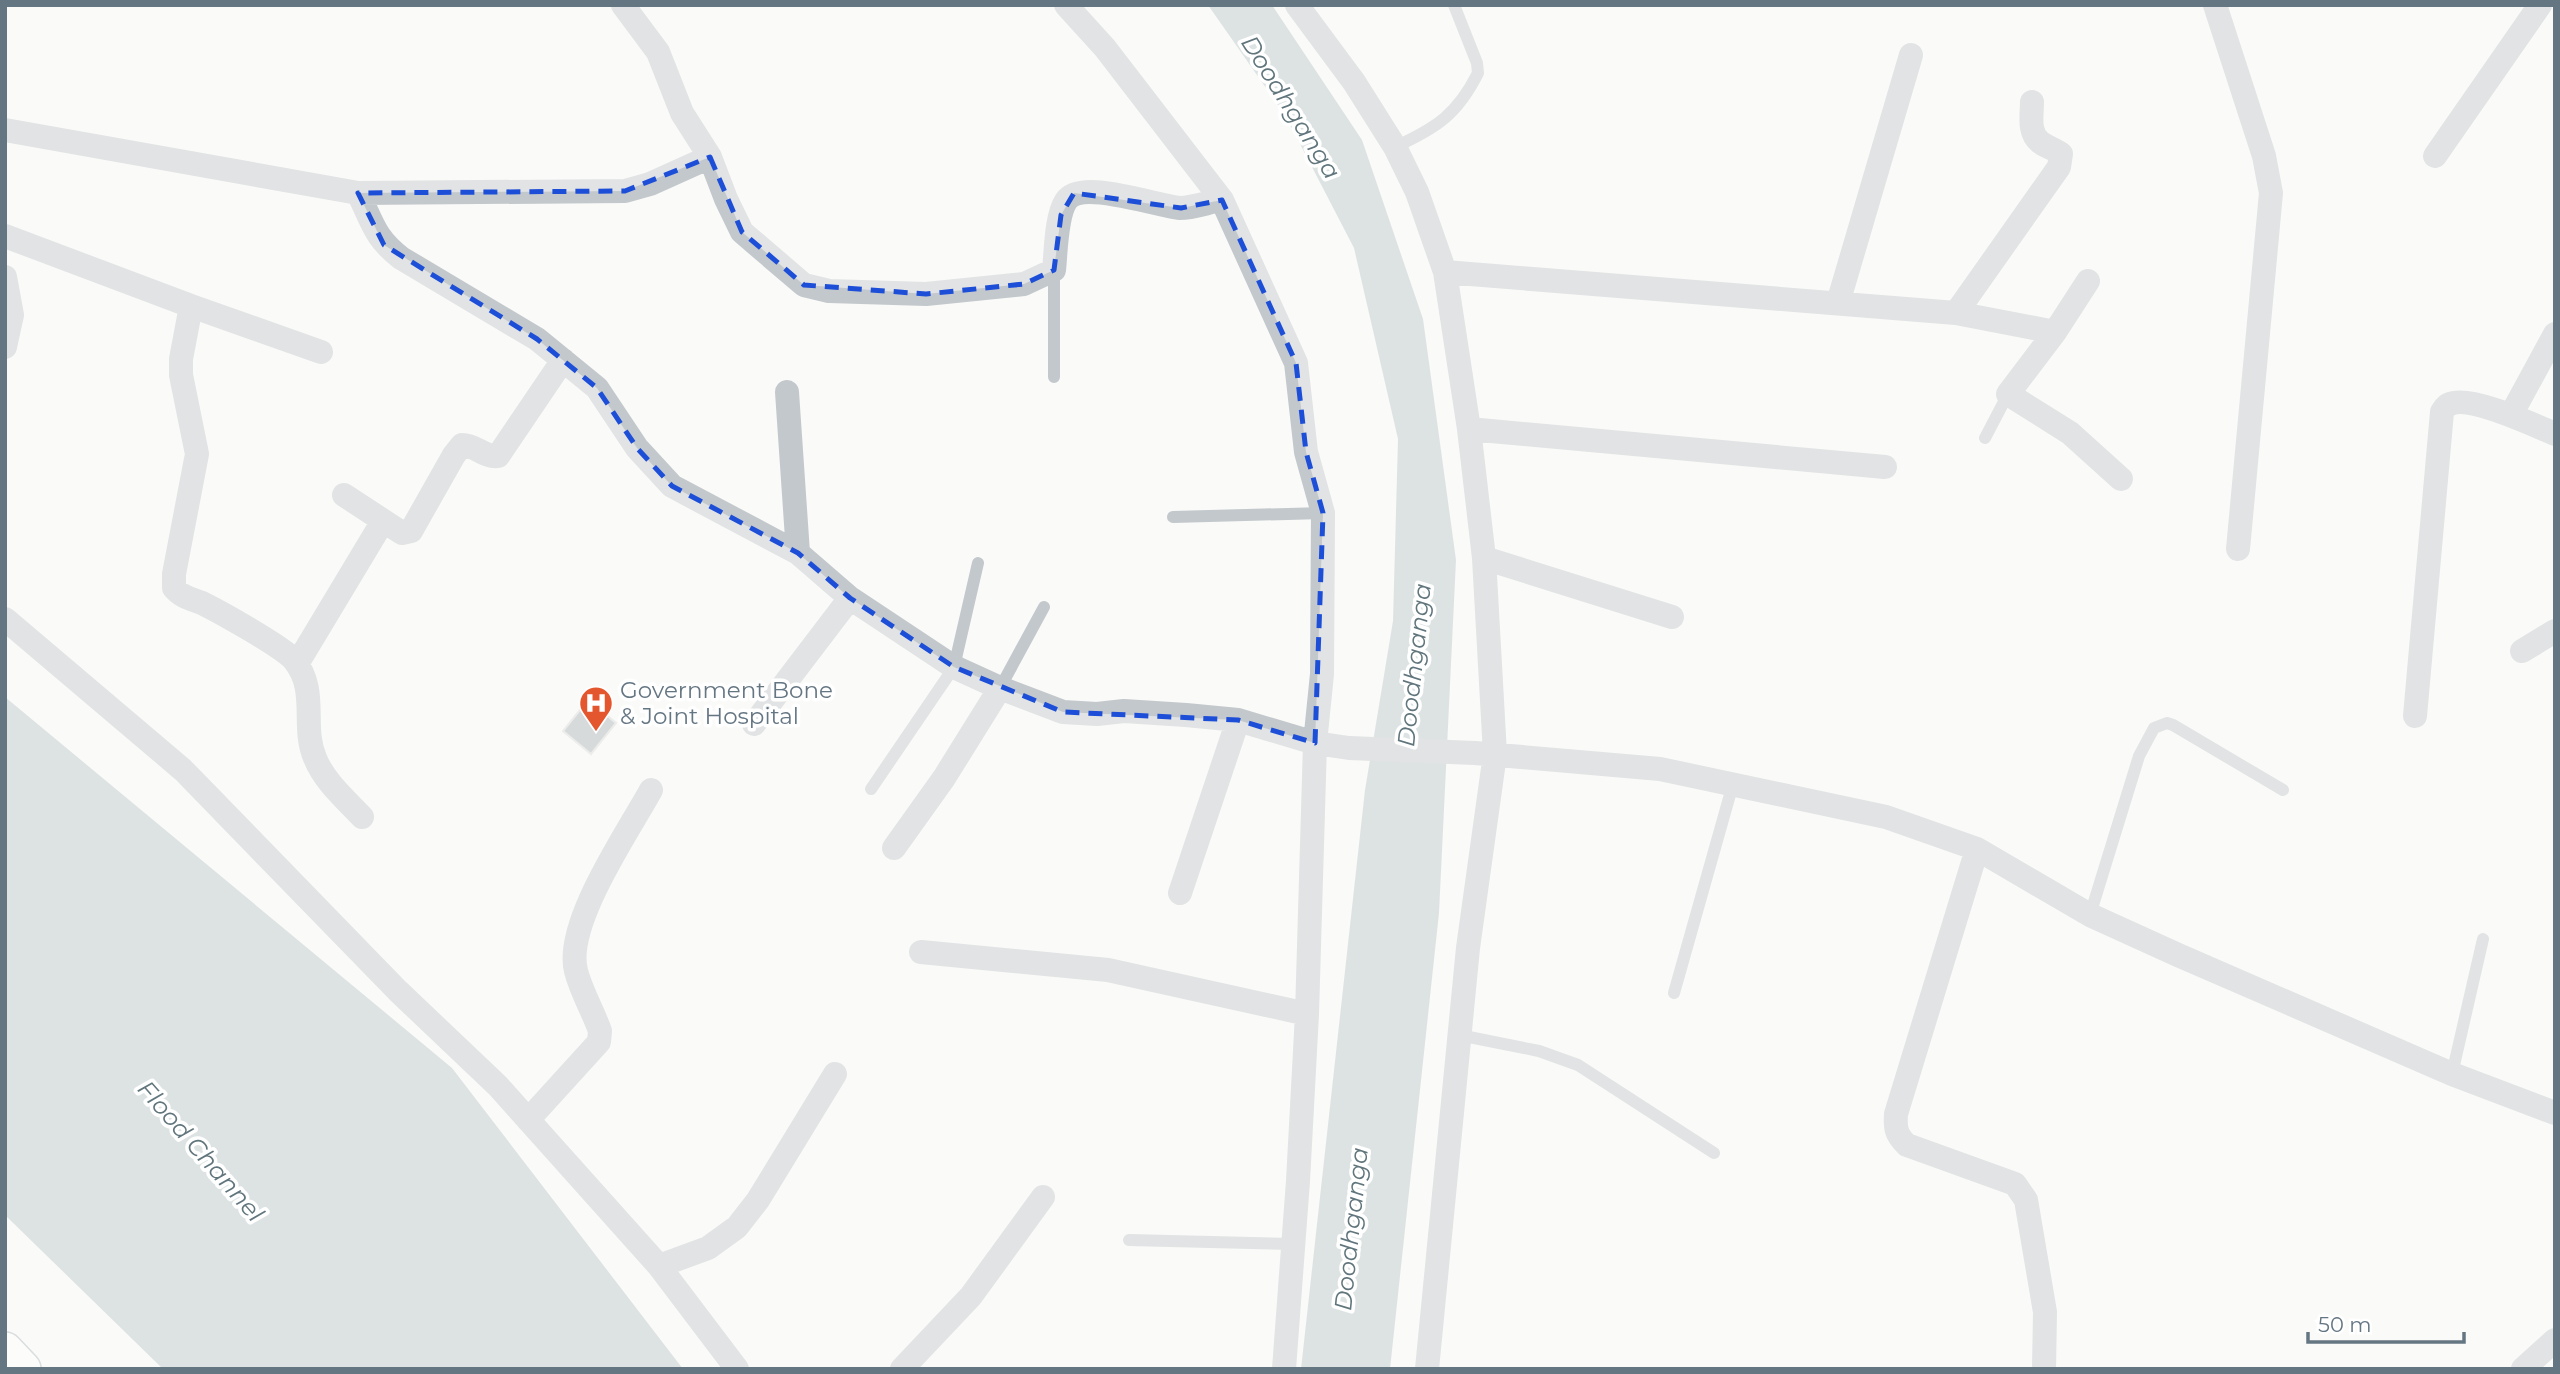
<svg xmlns="http://www.w3.org/2000/svg" width="2560" height="1374" font-family="Montserrat,sans-serif">
<style>
.water{fill:#bbc7cb}
.building{fill:#aab3b9;stroke:#dcdcda;stroke-width:2}
.lines{fill:none;stroke-linecap:round;stroke-linejoin:round}
.secondary-casing{stroke:#b3babf;stroke-width:38}
.service{stroke:#c3c8cc;stroke-width:12}
.minor{stroke:#c3c8cc;stroke-width:24}
.secondary{stroke:#fff;stroke-width:35}
.marked{fill:none;stroke:#1d4ed8;stroke-width:5;stroke-dasharray:14 9;stroke-linejoin:round}
.labels{text-anchor:middle;dominant-baseline:central;stroke-width:7;stroke-linejoin:round;paint-order:stroke}
.poi-label{font-size:23px;fill:#657683;stroke:#fff;text-anchor:start}
.water-label{font-size:24px;font-style:italic;fill:#60757c;stroke:#fff}
</style>
<rect width="100%" height="100%" fill="#fafaf8"/>
<path class="water" d="M1208 5H1272L1362 140 1423 319 1456 560 1439 913 1390 1369H1301L1365 790 1393 621 1398 439 1354 248 1285 115Z
M5 697 452 1068 683 1369H163L5 1215Z"/>
<path class="building" d="M588 700 616 723 591 754 563 731Z"/>
<g class="lines">
<g class="secondary-casing">
<path id="secondary" d="M5 1350 23 1369"/>
</g>
<path class="service" d="M1395 147C1436 128 1457 115 1478 73L1477 63 1454 5
M1054 270V377
M1985 438 2008 394
M1173 517 1323 513
M1000 688 1044 607
M871 789 954 667 978 563
M2090 915 2139 756 2154 728 2167 723 2173 725 2283 790
M1674 993 1733 784
M1459 1035 1539 1051 1578 1065 1714 1153
M2452 1074 2483 939
M1129 1240 1293 1244"/>
<path class="minor" d="M623 5 658 52 682 113 710 157 726 199 742 232 804 285 829 291 926 294 1024 284 1054 270C1056 252 1056 216 1066 201 1081 178 1155 206 1180 208 1193 208 1209 202 1222 200
M1066 5 1105 48 1222 200 1296 363 1306 452 1323 513 1322 674 1315 743 1307 1014 1298 1181 1284 1369
M1297 5 1354 82 1395 147 1417 192 1445 272 1469 429 1484 558 1495 754 1468 948 1427 1369
M2215 5 2264 156 2271 193 2238 549
M5 130 358 193C373 223 374 237 401 258L537 339 597 388 637 448 672 486 798 553 850 598 954 667 1000 688 1063 712 1097 714 1124 711 1186 715 1238 720 1315 743 1349 748 1475 753 1660 769 1886 817 1977 849 2090 915 2178 955 2452 1074 2555 1113
M2435 156 2540 5
M358 193 625 191 650 184 710 157
M5 236 191 306 181 359V375L197 454 174 574V588C181 597 192 599 202 603 220 612 283 647 294 660 319 691 301 725 315 758 324 781 345 799 362 817
M1445 272 1956 313 2055 332
M5 277 12 315 5 347
M2088 281 2055 332 2008 394 2070 433 2121 479
M1838 303 1911 55
M191 306 321 352
M1956 313 2059 167 2061 154C2055 149 2046 147 2040 142 2028 132 2032 116 2032 102
M787 392 798 553
M2511 415 2555 334
M1469 429 1885 467
M344 495 402 533 411 531 454 455 462 445C476 445 485 458 498 456L563 360
M1484 558 1672 617
M5 619 183 770 398 991 498 1086 659 1266 737 1369
M2522 651 2555 631
M297 664 383 521
M2415 716 2442 412C2444 409 2446 405 2450 404 2470 395 2534 425 2555 434
M754 724 850 598
M894 848 944 778 1000 688
M1977 849 1896 1114C1895 1128 1896 1135 1907 1145L2015 1184 2026 1200 2045 1312 2044 1369
M1180 893 1238 720
M921 952 1108 970 1307 1014
M528 1120 599 1042 600 1031C593 1011 581 991 576 971 564 924 628 832 651 790
M659 1266 708 1248 737 1227 758 1200 835 1074
M902 1369 971 1296 1043 1197
M2523 1369 2555 1340"/>
<use href="#secondary" class="secondary"/>
</g>
<path d="M0 0H2560V1374H0ZM710 157 742 232 804 285 926 294 1024 284 1054 270 1061 215 1074 193 1181 208 1222 200 1296 363 1306 452 1323 513 1315 743 1238 720 1063 712 954 667 850 598 798 553 672 486 637 448 597 388 537 339 384 245 358 193 625 191Z" fill="#fafaf8" fill-opacity=".55" fill-rule="evenodd"/>
<path class="marked" d="M710 157 742 232 804 285 926 294 1024 284 1054 270 1061 215 1074 193 1181 208 1222 200 1296 363 1306 452 1323 513 1315 743 1238 720 1063 712 954 667 850 598 798 553 672 486 637 448 597 388 537 339 384 245 358 193 625 191Z"/>
<defs>
<g id="hospital-pin" transform="scale(1.75)"><path d="M0 17L-7.5 6A9.5 9.5 0 1 1 7.5 6Z" fill="#e4572e" stroke="#fff"/><path d="M-5-5h3v3.5h4V-5h3V5h-3V1.5h-4V5h-3Z" fill="#fff"/></g>
</defs>
<g fill-rule="evenodd">
<use href="#hospital-pin" x="596" y="703"/>
</g>
<g class="labels">
<g class="poi-label">
<text x="620" y="690">Government Bone<tspan x="620" dy="26">&amp; Joint Hospital</tspan></text>
</g>
<g class="water-label">
<text transform="translate(1291 107) rotate(58)">Doodhganga</text>
<text transform="translate(1414 665) rotate(-84)">Doodhganga</text>
<text transform="translate(201 1151) rotate(49)">Flood Channel</text>
<text transform="translate(1351 1229) rotate(-84)">Doodhganga</text>
</g>
</g>
<rect width="2560" height="1374" fill="none" stroke="#657683" stroke-width="14"/>
<path d="M2308 1332v10h156v-10" fill="none" stroke="#657683" stroke-width="3.5"/>
<text x="2318" y="1332" font-size="21" fill="#657683" stroke="#ffffff" stroke-width="5" paint-order="stroke">50 m</text>
</svg>
